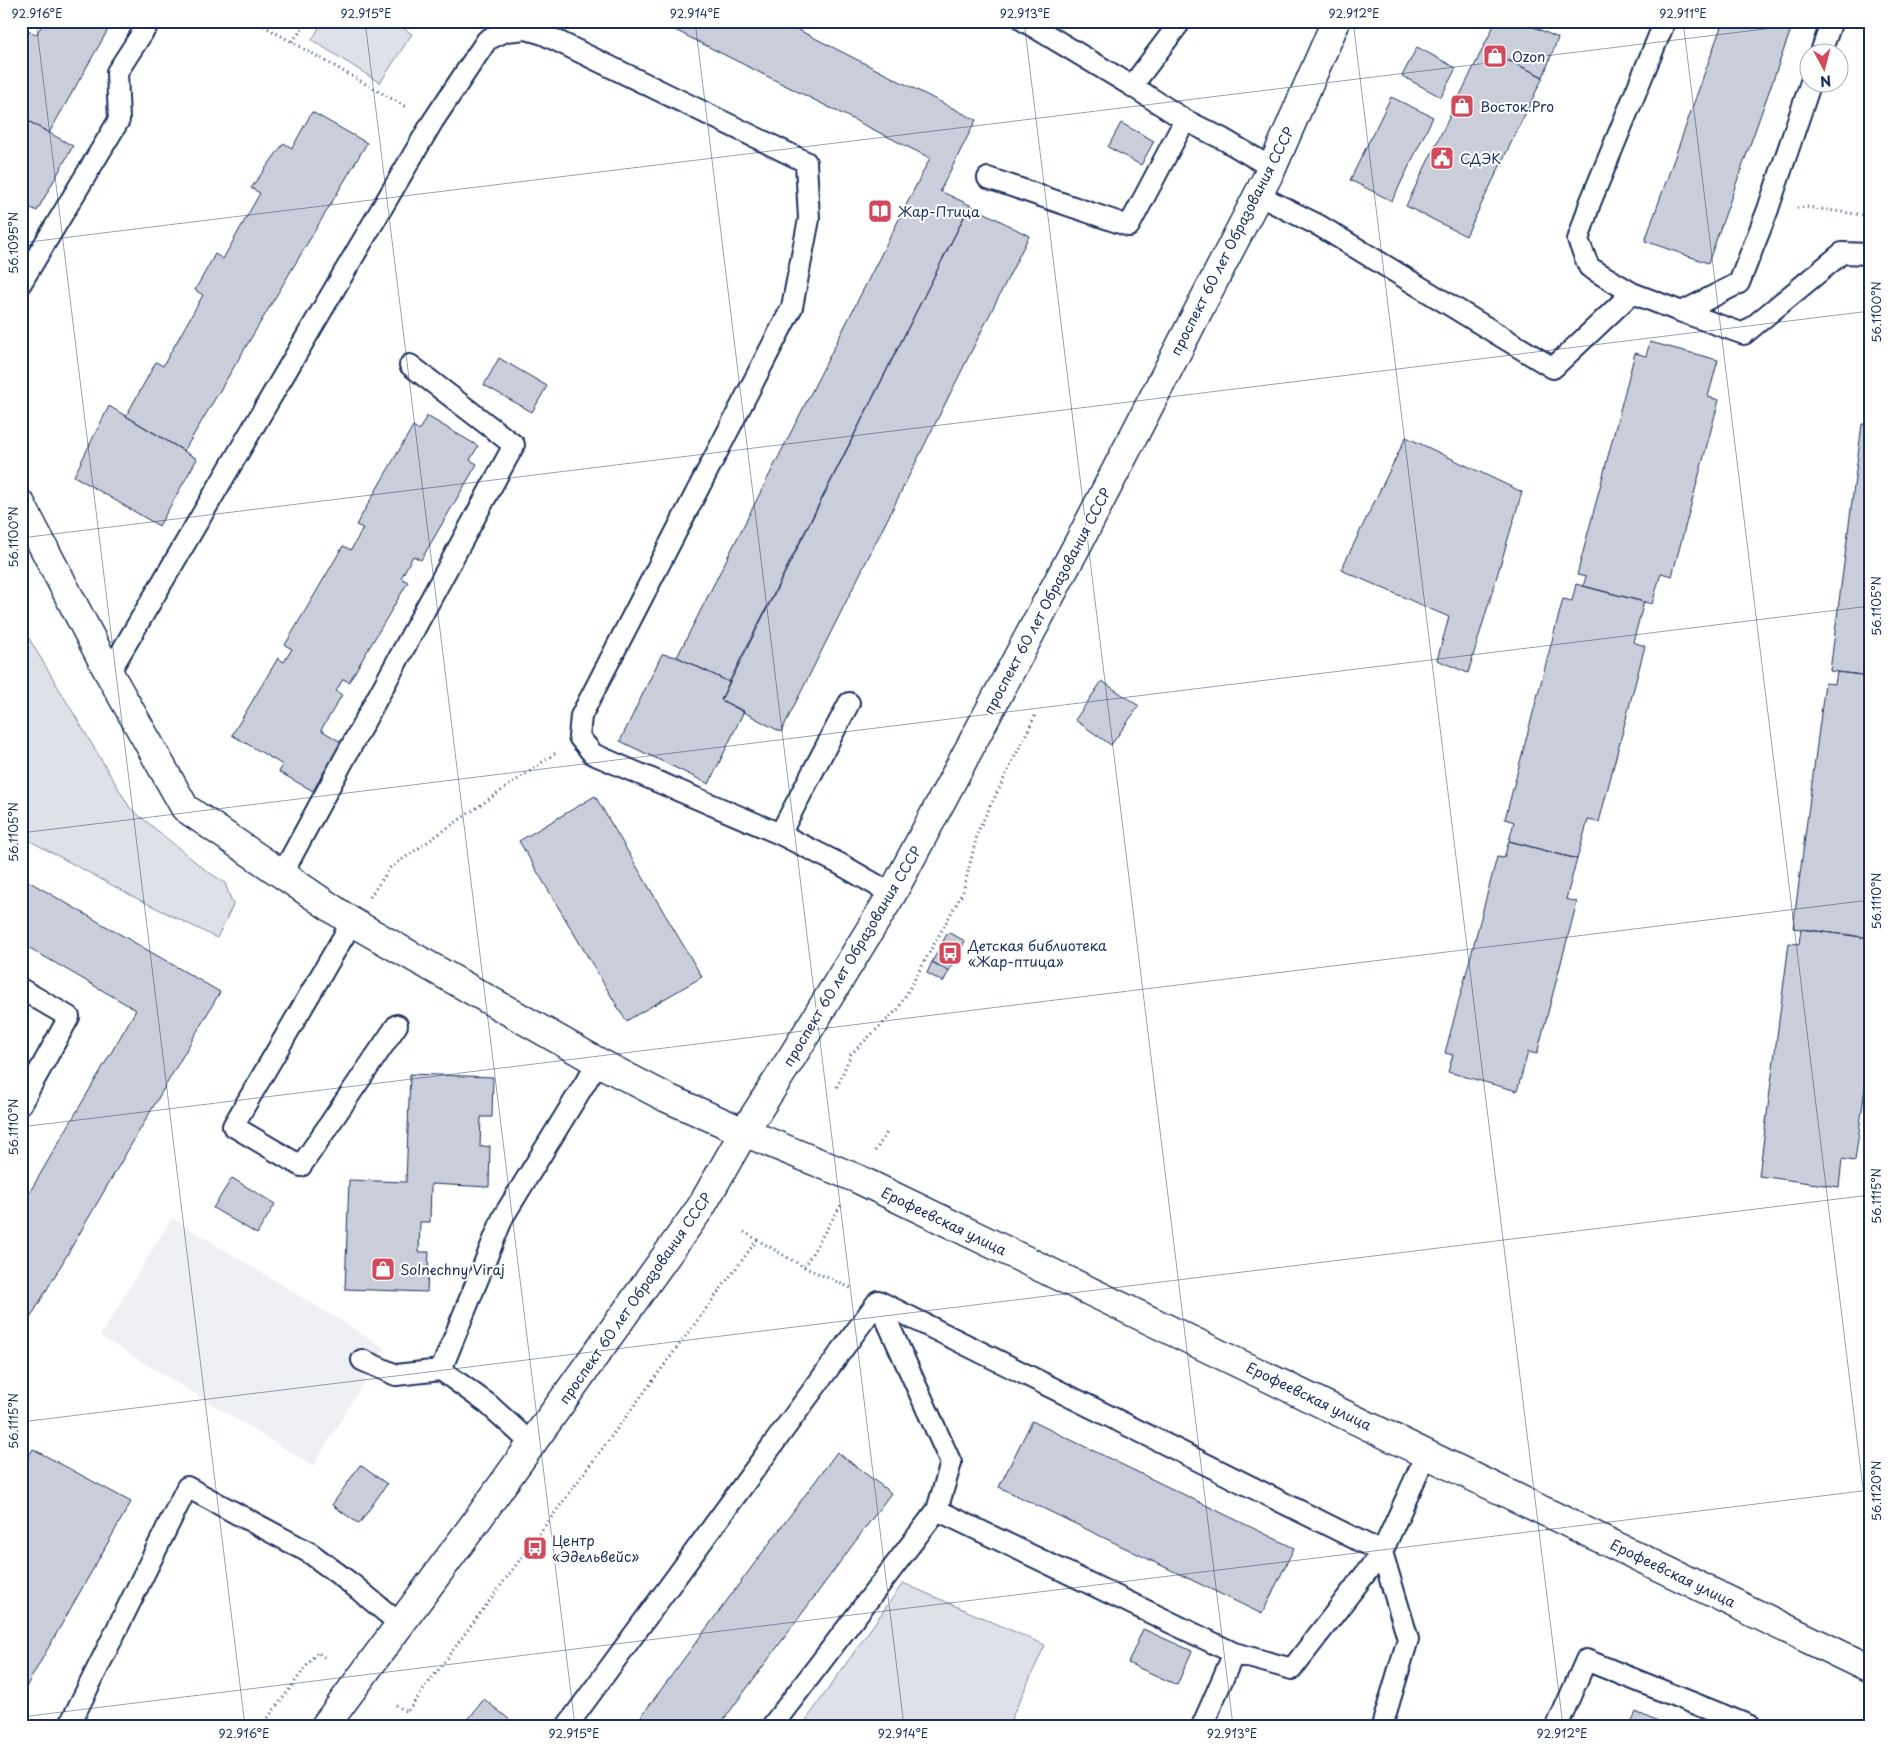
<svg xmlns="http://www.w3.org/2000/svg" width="1891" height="1747" font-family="'Playpen Sans',sans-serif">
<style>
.built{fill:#eff0f4}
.green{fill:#dee1e7;stroke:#7c88a2}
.building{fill:#caceda;stroke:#1b2f5e}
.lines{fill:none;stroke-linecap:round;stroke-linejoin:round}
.lane-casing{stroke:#1b2f5e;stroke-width:24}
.street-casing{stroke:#1b2f5e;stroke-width:31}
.secondary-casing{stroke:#1b2f5e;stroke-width:31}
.path{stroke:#1b2f5e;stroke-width:3;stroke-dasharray:1 4;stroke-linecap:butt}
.lane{stroke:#fff;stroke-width:20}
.street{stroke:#fff;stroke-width:28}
.secondary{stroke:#fff;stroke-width:28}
.ticks{fill:none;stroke:#1b2f5e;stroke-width:1;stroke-opacity:0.45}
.labels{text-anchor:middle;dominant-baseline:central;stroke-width:4;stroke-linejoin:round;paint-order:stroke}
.poi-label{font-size:14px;fill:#1b2f5e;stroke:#fff;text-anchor:start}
.street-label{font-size:14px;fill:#1b2f5e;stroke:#fff}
.neatline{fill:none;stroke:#1b2f5e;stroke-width:2}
.ticks-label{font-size:12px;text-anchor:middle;fill:#1b2f5e}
</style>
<rect width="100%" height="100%" fill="#fff"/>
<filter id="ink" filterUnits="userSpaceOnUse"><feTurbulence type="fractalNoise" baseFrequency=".02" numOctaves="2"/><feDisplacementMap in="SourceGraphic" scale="10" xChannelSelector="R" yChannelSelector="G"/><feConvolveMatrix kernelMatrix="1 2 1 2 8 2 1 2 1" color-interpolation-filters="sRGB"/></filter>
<g filter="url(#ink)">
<path class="built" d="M172 1218 385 1348 313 1466 100 1336Z"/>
<path class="green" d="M323 21H392L412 34 380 83 312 40Z
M27 635 130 808 204 869 225 883 233 905 217 938 134 897 21 836V644Z
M903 1583 1045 1645 1008 1726H802Z"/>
<path class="building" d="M44 21H113L49 133 21 117V43L29 31 36 35Z
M657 21H781L976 120 940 191 970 205 729 682 677 657 930 158Z
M1496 21H1521L1558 38 1543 77 1483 48Z
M1723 21H1794L1708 263 1645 241Z
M1417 47 1456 68 1441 97 1402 76Z
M1483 48 1543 77 1466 236 1406 206Z
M1391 97 1433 117 1392 201 1350 180Z
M312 112 367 143 184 451 126 416 156 362 163 366 203 295 195 290 215 254 223 259 260 193 251 188 284 143 292 148Z
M21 117 73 146 37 211 21 203Z
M1121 123 1154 141 1141 165 1108 147Z
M970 205 1029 236 781 732 721 700Z
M1650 342 1718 360 1708 397 1719 400 1672 576 1661 573 1652 604 1583 586 1586 577 1577 575 1635 353 1646 356Z
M499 358 547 386 532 412 484 385Z
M109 406 197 459 159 526 74 476Z
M427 416 478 446 470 460 477 464 421 560 413 556 401 578 408 582 349 682 343 679 336 691 342 695 321 730 341 742 313 791 279 772 283 765 232 735 278 658 284 662 292 649 285 645 343 546 351 550 363 528 356 525 413 426 419 430Z
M1862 424 1870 425V676L1830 671Z
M1406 437 1522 492 1468 673 1437 660 1449 617 1341 570Z
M1576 584 1644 602 1633 642 1645 646 1599 822 1588 820 1577 859 1509 841 1514 822 1505 819 1563 599 1572 601Z
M662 654 677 657 729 682 721 700 744 711 709 784 620 741Z
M1837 672 1870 676V938L1793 928 1825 683 1835 684Z
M1102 681 1139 706 1111 745 1075 720Z
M595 796 702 977 626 1021 519 841Z
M1509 841 1577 859 1566 899 1577 902 1537 1054 1528 1052 1517 1091 1448 1072 1453 1055 1445 1053 1497 857 1504 858Z
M21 877 220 992 21 1334V1207L136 1010 21 943Z
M1801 929 1870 938V1052L1855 1161 1842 1159 1839 1187 1759 1176 1789 943 1799 944Z
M948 932 965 941 949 971 932 962Z
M932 962 949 971 943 982 927 973Z
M410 1074 493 1077 492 1117H481L480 1147 490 1146 489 1187 431 1184 430 1222H420L419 1252H429L427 1292 345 1289 349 1180 406 1182Z
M232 1178 275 1204 257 1234 213 1208Z
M1032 1421 1294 1548 1262 1614 999 1487Z
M33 1449 131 1502 21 1696V1470Z
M837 1452 891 1493 719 1726H634Z
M360 1465 387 1484 359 1524 332 1505Z
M1143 1629 1192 1651 1177 1685 1128 1663Z
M484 1699 516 1725 515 1726H463Z
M1636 1712 1667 1726H1630Z"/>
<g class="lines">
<g class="lane-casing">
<path id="lane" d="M1024 21 1132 86 1185 120 1223 139 1272 168
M1665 21 1590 203 1578 240 1589 267 1632 293 1682 312 1739 283 1767 212 1811 82
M1821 52 1832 21
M1132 86 1181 21
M988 178 1129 226 1185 120
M1258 195 1320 226 1553 368 1632 293
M21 283 119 120 117 72 150 21
M1682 312 1744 334 1842 253 1870 254
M109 673 433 121 487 40 506 31 526 29 543 34 806 162 809 219 792 307 581 716 579 737 593 754 780 834 840 864 892 894
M780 834 849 703
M281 876 514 445 410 365
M352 922 233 1126 301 1166 397 1025
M21 989 69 1017 21 1104
M878 1301 951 1463 937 1510
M362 1360 396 1375 441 1370
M532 1444 488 1404 441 1370 503 1217 598 1062
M69 1726 187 1487 310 1553 353 1585 400 1624
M567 1726 878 1301 1382 1552 1292 1669 1234 1653 937 1510 772 1726
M1202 1726 1234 1653
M1382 1726 1408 1639 1382 1552 1427 1453
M1557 1726 1586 1660 1750 1726"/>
</g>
<g class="street-casing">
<path id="street" d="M21 504 109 673 185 808 352 922 598 1062 667 1098 744 1132 858 1179 1870 1669"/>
</g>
<g class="secondary-casing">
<path id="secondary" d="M325 1726 475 1523 701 1207 744 1132 792 1057 892 894 1080 540 1272 168 1336 21"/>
</g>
<path class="path" d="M255 21 292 42
M308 21 292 42 408 108
M1797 208 1806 207 1870 216
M370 897 390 868 557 752
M837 1087 851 1054 898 1009 963 892 978 831 1035 716
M875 1151 888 1131
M744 1232 804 1267 841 1205
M804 1267 853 1289
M396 1705 407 1712 757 1240
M262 1726 317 1652 324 1657"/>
<use href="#lane" class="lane"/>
<use href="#street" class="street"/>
<use href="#secondary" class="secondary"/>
</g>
</g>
<path class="ticks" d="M36 21 245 1726M365 21 575 1726M695 21 904 1726M1024 21 1233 1726M1353 21 1563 1726M1683 21 1870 1545M21 243 1830 21M21 538 1870 311M21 833 1870 606M21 1127 1870 900M21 1422 1870 1195M21 1717 1870 1490"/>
<defs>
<g id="shop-square" transform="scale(1.25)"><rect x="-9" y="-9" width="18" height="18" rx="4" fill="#d1495b" stroke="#fff"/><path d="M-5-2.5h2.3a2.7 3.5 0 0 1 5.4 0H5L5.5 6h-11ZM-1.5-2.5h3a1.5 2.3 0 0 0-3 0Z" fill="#fff"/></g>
<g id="civic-square" transform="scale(1.25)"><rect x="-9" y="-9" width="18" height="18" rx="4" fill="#d1495b" stroke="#fff"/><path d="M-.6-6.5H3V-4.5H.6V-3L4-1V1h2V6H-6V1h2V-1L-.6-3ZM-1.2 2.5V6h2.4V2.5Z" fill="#fff"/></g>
<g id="library-square" transform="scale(1.25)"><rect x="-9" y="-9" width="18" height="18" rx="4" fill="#d1495b" stroke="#fff"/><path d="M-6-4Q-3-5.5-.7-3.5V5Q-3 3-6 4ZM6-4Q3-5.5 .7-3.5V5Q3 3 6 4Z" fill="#fff"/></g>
<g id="bus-square" transform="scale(1.25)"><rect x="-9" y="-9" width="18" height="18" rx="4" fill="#d1495b" stroke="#fff"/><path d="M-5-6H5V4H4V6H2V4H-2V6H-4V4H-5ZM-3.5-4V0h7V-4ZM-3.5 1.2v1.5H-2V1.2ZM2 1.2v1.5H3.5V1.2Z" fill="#fff"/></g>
</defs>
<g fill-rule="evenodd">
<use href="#shop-square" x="1495" y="56"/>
<use href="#shop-square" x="1462" y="106"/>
<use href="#civic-square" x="1442" y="158"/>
<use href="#library-square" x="880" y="211"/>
<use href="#bus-square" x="950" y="953"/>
<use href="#shop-square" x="383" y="1269"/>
<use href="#bus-square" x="535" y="1548"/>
</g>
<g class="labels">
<g class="poi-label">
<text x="1512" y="56">Ozon</text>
<text x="1480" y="106">Восток.Pro</text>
<text x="1460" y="158">СДЭК</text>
<text x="898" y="211">Жар-Птица</text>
<text x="968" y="945">Детская библиотека<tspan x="968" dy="16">«Жар-птица»</tspan></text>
<text x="400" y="1269">Solnechny Viraj</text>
<text x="552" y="1540">Центр<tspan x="552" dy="16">«Эдельвейс»</tspan></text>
</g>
<g class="street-label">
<text transform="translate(1232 241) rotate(-63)">проспект 60 лет Образования СССР</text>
<text transform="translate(1047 601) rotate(-62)">проспект 60 лет Образования СССР</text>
<text transform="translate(852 956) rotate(-59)">проспект 60 лет Образования СССР</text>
<text transform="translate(944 1221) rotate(26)">Ерофеевская улица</text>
<text transform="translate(635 1298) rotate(-55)">проспект 60 лет Образования СССР</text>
<text transform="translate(1309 1396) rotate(26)">Ерофеевская улица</text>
<text transform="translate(1673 1573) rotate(26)">Ерофеевская улица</text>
</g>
</g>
<rect width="1891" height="1747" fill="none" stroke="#fff" stroke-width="55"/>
<g transform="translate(1824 68) rotate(173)"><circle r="24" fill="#ffffff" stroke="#a4acbf"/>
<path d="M0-4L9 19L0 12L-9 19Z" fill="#d1495b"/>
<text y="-8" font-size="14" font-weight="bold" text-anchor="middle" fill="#1b2f5e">N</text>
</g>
<rect x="28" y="28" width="1836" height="1692" class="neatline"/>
<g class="ticks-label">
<text x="37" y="18">92.916°E</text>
<text x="366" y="18">92.915°E</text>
<text x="695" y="18">92.914°E</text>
<text x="1025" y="18">92.913°E</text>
<text x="1354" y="18">92.912°E</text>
<text x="1683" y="18">92.911°E</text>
<text transform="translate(14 243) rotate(-90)" y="4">56.1095°N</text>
<text transform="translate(1877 312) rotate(-90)" y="4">56.1100°N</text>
<text transform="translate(14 537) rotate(-90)" y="4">56.1100°N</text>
<text transform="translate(1877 606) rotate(-90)" y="4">56.1105°N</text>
<text transform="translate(14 832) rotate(-90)" y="4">56.1105°N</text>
<text transform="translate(1877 901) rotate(-90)" y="4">56.1110°N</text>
<text transform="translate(14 1127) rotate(-90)" y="4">56.1110°N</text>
<text transform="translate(1877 1196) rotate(-90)" y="4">56.1115°N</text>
<text transform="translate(14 1421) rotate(-90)" y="4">56.1115°N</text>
<text transform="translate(1877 1491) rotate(-90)" y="4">56.1120°N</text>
<text x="244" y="1738">92.916°E</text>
<text x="574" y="1738">92.915°E</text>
<text x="903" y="1738">92.914°E</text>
<text x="1232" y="1738">92.913°E</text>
<text x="1562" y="1738">92.912°E</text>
</g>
</svg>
